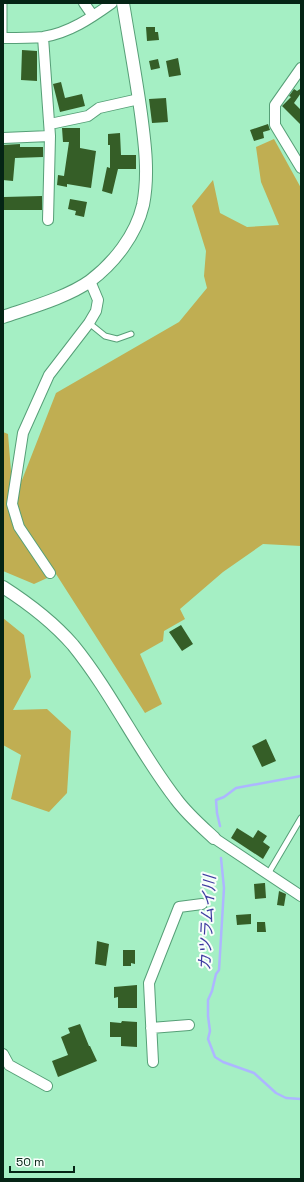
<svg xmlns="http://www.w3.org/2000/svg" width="304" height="1182" font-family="'Space Grotesk','Noto Sans JP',sans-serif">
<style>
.green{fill:#c0ae52}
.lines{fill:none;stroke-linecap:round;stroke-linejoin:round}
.stream{stroke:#adb6ff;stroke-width:2.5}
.building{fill:#355e27}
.service-casing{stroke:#569f77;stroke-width:7}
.minor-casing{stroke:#569f77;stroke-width:12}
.tertiary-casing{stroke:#569f77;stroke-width:14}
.service{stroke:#fff;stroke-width:5}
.minor{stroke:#fff;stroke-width:10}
.tertiary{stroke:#fff;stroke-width:12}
.labels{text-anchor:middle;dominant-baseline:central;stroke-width:4;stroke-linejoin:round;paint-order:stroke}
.water-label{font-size:16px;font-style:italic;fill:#3e3ba0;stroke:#f7fefa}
</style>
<rect width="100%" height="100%" fill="#a5efc4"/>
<path class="green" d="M274 139 301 188V546L263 544 223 572 180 609 185 619 164 631 163 641 140 654 162 704 145 713 56 574 34 584 3 571V432L8 434 11 471 22 480 56 393 179 322 207 288 204 276 206 251 192 206 213 180 220 213 247 227 279 225 261 182 256 147Z
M3 618 24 635 31 677 13 710 47 709 71 731 67 793 49 812 11 799 21 755 3 745Z"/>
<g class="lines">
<path class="stream" d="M220 826 217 813 216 800 224 797 236 788 301 776
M221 858 224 888 219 970 216 974 212 991 208 1000V1016L210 1031 208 1039 215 1057 223 1062 254 1073 276 1093 286 1098 301 1099"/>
</g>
<path class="building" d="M146 27H155V32H158L159 40 147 41Z
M22 50 37 51V81L21 80Z
M178 58 181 75 169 77 166 61Z
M158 59 160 68 151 70 149 61Z
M61 82 65 98 82 94 85 106 60 112 53 84Z
M294 89 297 91 300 89 301 90V93L294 103 301 110V125L282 106 291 97 289 96Z
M166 98 168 122 152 123 149 99Z
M268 124 270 130 263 132 264 138 254 141 250 130Z
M62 128H80V148L96 151 91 188 67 184V187L57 185 58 175 64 176 69 142H63Z
M120 133 121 155H136V169H118L112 194 102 191 107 167 110 168V145H108V134Z
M20 144V147H43V157L15 158 13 181 3 180V145Z
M42 196V210H4V197Z
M70 199 87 202 84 217 75 215 76 211 68 209Z
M181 625 193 644 182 651 169 632Z
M266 739 276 761 262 767 252 746Z
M237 828 253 838 258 830 267 836 263 842 270 847 263 859 231 838Z
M264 883H265L266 898 255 899 254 884Z
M279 891 286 894 284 906 277 905Z
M251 914V924L237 925 236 915Z
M257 922H265L266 932H257Z
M97 941 109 944 106 966 95 964Z
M123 950H135V964L131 963V966H123Z
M137 985V1008H118V997L114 998V987Z
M122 1021 137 1022V1047L121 1046V1037H110V1022L121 1023Z
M80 1024 89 1046H90L97 1061 58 1077 52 1061 68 1055 61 1037 70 1033 68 1028Z"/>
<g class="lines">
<g class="service-casing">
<path id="service" d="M4 3V38
M89 323 105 336 117 339 131 334
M268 874 301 818"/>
</g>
<g class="minor-casing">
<path id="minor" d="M84 3 93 16
M43 37 50 136 48 220
M3 38C16 38 30 38 43 37 69 33 91 18 112 3
M301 68 275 105V125L301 168
M50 124 88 116 99 108 139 99
M3 138 50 136
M50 573 19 527 12 504 23 433 49 375 89 323 96 311 98 300 90 281
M214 838 301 896
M151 1028 189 1025
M3 1054 9 1065 47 1086
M153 1062 149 983 179 907 202 904"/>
</g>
<g class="tertiary-casing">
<path id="tertiary" d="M3 317C29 308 68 297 90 281 114 263 136 235 143 205 149 175 145 144 141 114 136 77 129 40 123 3
M3 587C28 603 53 622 73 645 112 693 138 750 176 799 187 814 201 826 214 838"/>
</g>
<use href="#service" class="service"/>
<use href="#minor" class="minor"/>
<use href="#tertiary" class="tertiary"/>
</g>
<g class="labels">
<g class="water-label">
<text transform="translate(207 923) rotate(-87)">カツラムイ川</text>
</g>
</g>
<rect width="304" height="1182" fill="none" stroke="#052415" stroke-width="8"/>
<path d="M10 1166v6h64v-6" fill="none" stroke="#052415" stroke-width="2"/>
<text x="16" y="1166" font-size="12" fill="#052415" stroke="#f7fefa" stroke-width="3" paint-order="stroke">50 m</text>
</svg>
